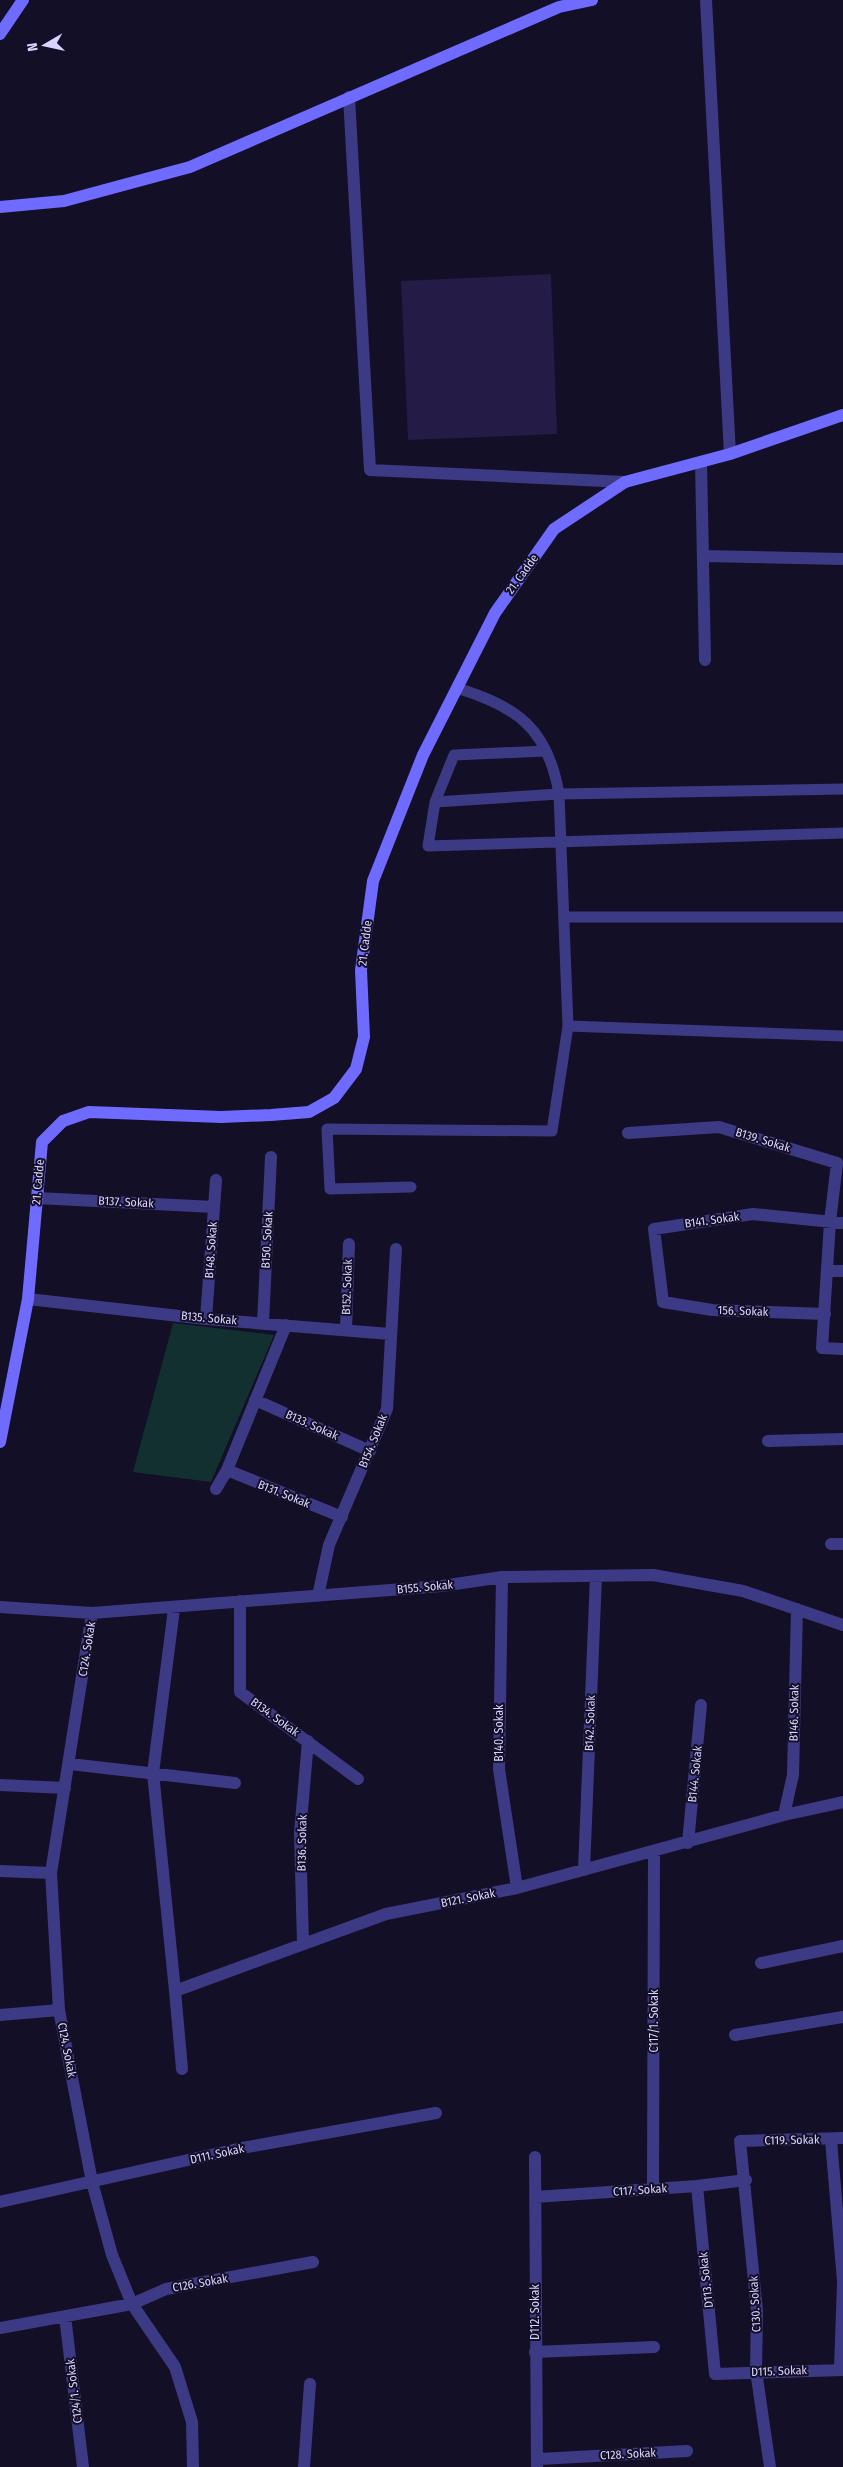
<svg xmlns="http://www.w3.org/2000/svg" width="843" height="2467" font-family="'Fira Sans Condensed',sans-serif">
<style>
.green{fill:#12302f}
.building{fill:#241b47}
.lines{fill:none;stroke-linecap:round;stroke-linejoin:round}
.lane{stroke:#3d3a85;stroke-width:11}
.street{stroke:#3d3a85;stroke-width:12}
.secondary{stroke:#6f6bff;stroke-width:12}
.labels{text-anchor:middle;dominant-baseline:central;stroke-width:4;stroke-linejoin:round;paint-order:stroke}
.street-label{font-size:12px;fill:#d9d4ff;stroke:#130f26}
</style>
<rect width="100%" height="100%" fill="#130f26"/>
<path class="green" d="M173 1323 274 1335 211 1482 133 1472Z"/>
<path class="building" d="M551 274 557 434 408 440 401 281Z"/>
<g class="lines">
<path class="lane" d="M546 751 454 755 435 802 428 846 843 833
M435 802 559 794 843 789
M564 917H843
M568 1026 843 1036
M411 1187 330 1189 327 1129 552 1131 568 1026 559 794C548 729 518 707 457 688"/>
<path class="street" d="M706 0 730 454
M349 97 370 470 625 482
M701 462 705 660
M703 556 843 559
M628 1133 719 1127 837 1163 830 1222 822 1348 843 1349
M37 1198 214 1207
M827 1271H843
M28 1299 206 1319 390 1334
M825 1314 712 1310 663 1302 654 1229 753 1214 843 1223
M206 1319 216 1180
M263 1323 271 1157
M346 1330 349 1244
M255 1400 370 1451
M768 1441 843 1439
M227 1470 342 1517
M216 1489 227 1470 286 1325
M831 1544H843
M502 1577 499 1769 517 1888
M318 1596 329 1545 387 1409 396 1249
M240 1601V1692L358 1779
M0 1607 92 1613 442 1586 502 1577 653 1575 743 1591 843 1625
M174 1609 153 1773 175 1991
M92 1613 51 1873 59 2010 92 2182 112 2255 132 2304 175 2367 192 2422 193 2467
M70 1764 235 1783
M0 1785 65 1788
M784 1815 793 1775 797 1609
M688 1843 701 1705
M584 1870 596 1576
M0 1871 51 1873
M303 1944 300 1833 308 1741
M761 1963 843 1946
M0 2015 59 2010
M735 2035 843 2017
M182 2069 175 1991 386 1914 517 1888 784 1815 843 1802
M831 2140 843 2281
M535 2157 537 2467
M697 2186 715 2374 843 2370
M653 2189 654 1852
M535 2197 697 2186 746 2180
M0 2202 242 2148 436 2113
M65 2316 83 2467
M0 2328 132 2304 166 2289 313 2262
M535 2352 654 2347
M840 2368 843 2284
M539 2459 687 2451
M304 2467 310 2384
M770 2467 756 2371 757 2311 740 2141 843 2138"/>
<path class="secondary" d="M0 34 23 0
M0 207 64 201 190 167 559 7 592 0
M0 1442 28 1299 42 1142 63 1121 89 1112 221 1117 271 1115 309 1112 334 1098 356 1069 364 1037 361 970 373 881 423 755 495 613 554 529 625 482 730 454 843 415"/>
</g>
<g class="labels">
<g class="street-label">
<text transform="translate(522 574) rotate(-54)">21. Cadde</text>
<text transform="translate(365 943) rotate(-83)">21. Cadde</text>
<text transform="translate(763 1140) rotate(17)">B139. Sokak</text>
<text transform="translate(38 1182) rotate(-85)">21. Cadde</text>
<text transform="translate(126 1202) rotate(3)">B137. Sokak</text>
<text transform="translate(712 1220) rotate(-8)">B141. Sokak</text>
<text transform="translate(267 1240) rotate(-87)">B150. Sokak</text>
<text transform="translate(211 1250) rotate(-86)">B148. Sokak</text>
<text transform="translate(347 1287) rotate(-88)">B152. Sokak</text>
<text transform="translate(743 1311) rotate(2)">156. Sokak</text>
<text transform="translate(209 1318) rotate(5)">B135. Sokak</text>
<text transform="translate(312 1425) rotate(24)">B133. Sokak</text>
<text transform="translate(373 1441) rotate(-68)">B154. Sokak</text>
<text transform="translate(284 1494) rotate(22)">B131. Sokak</text>
<text transform="translate(425 1587) rotate(-5)">B155. Sokak</text>
<text transform="translate(87 1649) rotate(-81)">C124. Sokak</text>
<text transform="translate(794 1713) rotate(-89)">B146. Sokak</text>
<text transform="translate(275 1717) rotate(36)">B134. Sokak</text>
<text transform="translate(590 1723) rotate(-88)">B142. Sokak</text>
<text transform="translate(499 1733) rotate(-90)">B140. Sokak</text>
<text transform="translate(695 1774) rotate(-84)">B144. Sokak</text>
<text transform="translate(302 1843) rotate(-89)">B136. Sokak</text>
<text transform="translate(468 1898) rotate(-11)">B121. Sokak</text>
<text transform="translate(654 2021) rotate(-90)">C117/1. Sokak</text>
<text transform="translate(67 2050) rotate(79)">C124. Sokak</text>
<text transform="translate(792 2140) rotate(-1)">C119. Sokak</text>
<text transform="translate(217 2154) rotate(-12)">D111. Sokak</text>
<text transform="translate(640 2190) rotate(-4)">C117. Sokak</text>
<text transform="translate(706 2280) rotate(-96)">D113. Sokak</text>
<text transform="translate(200 2283) rotate(-10)">C126. Sokak</text>
<text transform="translate(755 2304) rotate(-93)">C130. Sokak</text>
<text transform="translate(535 2312) rotate(-90)">D112. Sokak</text>
<text transform="translate(779 2371) rotate(-2)">D115. Sokak</text>
<text transform="translate(74 2391) rotate(-97)">C124/1. Sokak</text>
<text transform="translate(628 2454) rotate(-3)">C128. Sokak</text>
</g>
</g>
<g transform="translate(45 45) rotate(261)" stroke="#130f26" stroke-width="4" paint-order="stroke">
<path d="M0-4L9 19L0 12L-9 19Z" fill="#d9d4ff"/>
<text y="-8" font-size="14" font-weight="bold" text-anchor="middle" fill="#d9d4ff">N</text>
</g>
</svg>
